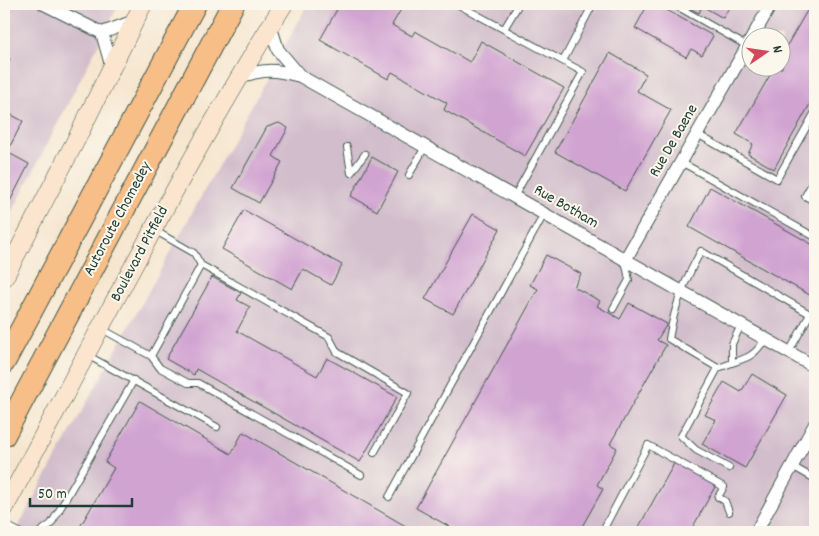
<svg xmlns="http://www.w3.org/2000/svg" width="819" height="536" font-family="Dekko,sans-serif">
<style>
.industrial{fill:#d1bdcb;fill-rule:evenodd}
.building{fill:#d0a3d1}
.lines{fill:none;stroke-linecap:round;stroke-linejoin:round}
.lane-casing{stroke:#3f564b;stroke-width:8}
.street-casing{stroke:#3f564b;stroke-width:14}
.secondary-casing{stroke:#3f564b;stroke-width:19}
.highway-casing{stroke:#3f564b;stroke-width:24}
.lane{stroke:#fff;stroke-width:6}
.street{stroke:#fff;stroke-width:12}
.secondary{stroke:#fce5cf;stroke-width:18}
.highway{stroke:#f7be87;stroke-width:22}
.labels{text-anchor:middle;dominant-baseline:central;stroke-width:4;stroke-linejoin:round;paint-order:stroke}
.street-label{font-size:16px;fill:#1f3d34;stroke:#fbf7ec}
</style>
<rect width="100%" height="100%" fill="#fbf7ec"/>
<filter id="ink" filterUnits="userSpaceOnUse"><feTurbulence type="fractalNoise" baseFrequency=".02" numOctaves="2"/><feDisplacementMap in="SourceGraphic" scale="10" xChannelSelector="R" yChannelSelector="G"/><feConvolveMatrix kernelMatrix="1 2 1 2 8 2 1 2 1" color-interpolation-filters="sRGB"/></filter>
<filter id="wash" filterUnits="userSpaceOnUse"><feTurbulence type="fractalNoise" baseFrequency=".0096" numOctaves="4" result="noise"/><feDisplacementMap in="SourceGraphic" scale="20" xChannelSelector="R" yChannelSelector="G"/><feGaussianBlur stdDeviation="1.12" result="paint"/><feColorMatrix in="noise" values="0 0 0 0 0 0 0 0 0 0 0 0 0 0 0 0 0 1.4 0 .05"/><feComposite in="paint" operator="in"/></filter>
<g filter="url(#wash)">
<rect width="100%" height="100%" fill="#f6e6cf"/>
<path class="industrial" d="M4 4H119L4 228Z
M308 4H815V532H15ZM752 38H782V68H752Z"/>
<g id="blocks">
<path class="building" d="M340 4H404L392 25 412 36 415 31 470 62 481 41 564 88 525 156 444 110 447 103 392 72 388 79 320 40Z
M648 4H656L713 36 702 55 691 49 686 57 635 28Z
M682 4H731L723 18 702 6 699 13Z
M811 4H815V95L774 169 748 154 753 144 736 134 774 68H782V54Z
M610 53 646 74 637 91 671 110 625 191 555 152Z
M4 56 10 59 4 71Z
M6 112 23 121 7 152 29 164 4 213V116Z
M279 123 288 128 273 156 282 162 259 203 233 188 267 127Z
M372 157 398 172 377 211 351 196Z
M710 187 815 246V298L689 227Z
M244 210 342 265 331 285 303 269 292 289 222 249Z
M473 214 500 229 453 314 425 299Z
M546 255 581 274 574 287 600 301 597 306 620 319 629 303 667 324 657 340 666 345 610 444 617 448 597 485 603 489 579 532H459L416 508 538 289 530 285Z
M212 277 241 293 237 300 250 307 237 331 317 376 327 358 397 397 360 462 196 369 194 375 166 359Z
M752 374 787 395 745 468 702 444 716 420 705 415 724 382 741 392Z
M140 401 231 454 243 432 416 532H77L114 468 105 462Z
M675 462 716 485 690 532H636Z"/>
</g>
</g>
<g filter="url(#ink)">
<use href="#blocks" fill-opacity="0" stroke="#3f564b" stroke-width="1"/>
<g class="lines">
<g class="lane-casing">
<path id="lane" d="M457 4 583 72 514 197
M581 4 590 9
M673 4 747 46
M504 29 519 4
M563 61 593 4
M697 134 777 179 815 112
M347 147 351 173 365 154
M681 162 815 237
M409 175 425 147
M815 178 805 196 815 202
M154 230 194 253 201 265 329 337 337 352 408 393 374 453
M613 309 629 280 625 260
M741 325 732 344V363C750 357 755 355 765 339
M102 329 151 356 160 368 188 383H198L361 475
M87 355 217 427
M151 356 201 265
M732 363 718 368 669 339C675 304 684 282 701 251L810 314 789 352
M718 368 681 436 696 450 729 468
M792 466 815 479
M389 497 544 214
M4 524 19 532
M40 532 51 524 57 514 134 380
M602 532 648 445 724 487 718 497 725 501 729 512
M814 532 815 530"/>
</g>
<g class="street-casing">
<path id="street" d="M44 4 102 33 134 21
M270 25 278 50 300 76
M102 33 112 68
M752 38 771 4
M238 77C265 69 272 69 300 76L815 367
M625 260 752 38
M756 532 815 424"/>
</g>
<g class="secondary-casing">
<path id="secondary" d="M4 278 77 138 143 4
M4 509C95 339 182 167 284 4"/>
</g>
<g class="highway-casing">
<path id="highway" d="M4 362 195 4
M4 435 233 4"/>
</g>
<use href="#lane" class="lane"/>
<use href="#street" class="street"/>
<use href="#secondary" class="secondary"/>
<use href="#highway" class="highway"/>
</g>
</g>
<g class="labels">
<g class="street-label">
<text transform="translate(674 141) rotate(-60)">Rue De Baene</text>
<text transform="translate(566 207) rotate(30)">Rue Botham</text>
<text transform="translate(118 219) rotate(-62)">Autoroute Chomedey</text>
<text transform="translate(140 254) rotate(-62)">Boulevard Pitfield</text>
</g>
</g>
<rect width="819" height="536" fill="none" stroke="#fbf7ec" stroke-width="20"/>
<g transform="translate(766 52) rotate(77)"><circle r="24" fill="#fbf7ec" stroke="#a3ada2"/>
<path d="M0-4L9 19L0 12L-9 19Z" fill="#d1495b"/>
<text y="-8" font-size="14" font-weight="bold" text-anchor="middle" fill="#1f3d34">N</text>
</g>
<path d="M30 498v8h102v-8" fill="none" stroke="#1f3d34" stroke-width="2.5"/>
<text x="38" y="498" font-size="15" fill="#1f3d34" stroke="#fbf7ec" stroke-width="4" paint-order="stroke">50 m</text>
</svg>
